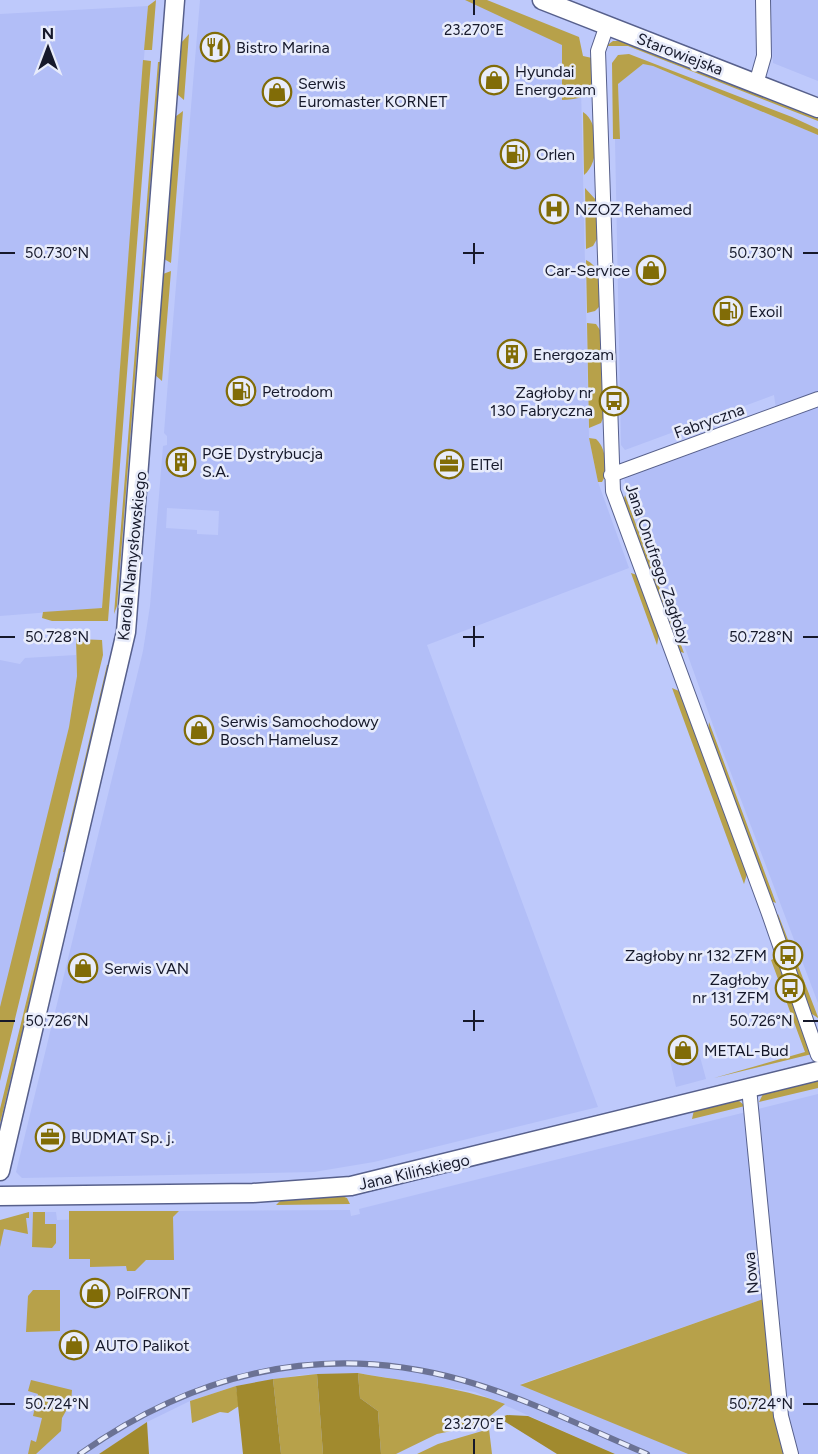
<svg xmlns="http://www.w3.org/2000/svg" width="818" height="1454" font-family="Figtree,sans-serif">
<style>
.built{fill:#b2bef7;fill-rule:evenodd}
.green{fill:#b7a14a}
.forest{fill:#a18a2e}
.lines{fill:none;stroke-linecap:round;stroke-linejoin:round}
.minor-casing{stroke:#57608c;stroke-width:16}
.tertiary-casing{stroke:#57608c;stroke-width:21}
.minor{stroke:#fff;stroke-width:14}
.tertiary{stroke:#fff;stroke-width:18}
.rail-casing{stroke:#6b7294;stroke-width:6}
.rail{stroke:#e8ecfb;stroke-width:4;stroke-dasharray:11;stroke-linecap:butt}
.ticks{fill:none;stroke:#16192b;stroke-width:2}
.labels{text-anchor:middle;dominant-baseline:central;stroke-width:5;stroke-linejoin:round;paint-order:stroke}
.poi-label{font-size:16px;fill:#16192b;stroke:#e8ecfb;text-anchor:start}
.street-label{font-size:16px;fill:#16192b;stroke:#e8ecfb}
.ticks-label{font-size:15px;text-anchor:middle;fill:#16192b;stroke:#e8ecfb;stroke-width:5;stroke-linejoin:round;paint-order:stroke}
</style>
<rect width="100%" height="100%" fill="#bec9fb"/>
<path class="built" d="M200 0H470L580 44 589 438 598 482 629 568 427 645 598 1107 374 1162 314 1172 22 1178 16 1172 143 651 150 606 163 446 167 445V436L164 433 168 381ZM167 508 219 511 218 535 197 534V530L166 528Z
M769 0H818V81L773 63Z
M148 6 102 608 0 616V14Z
M643 64 653 66 818 135V393L776 409 774 395 625 450 621 445 615 139 620 138 618 84Z
M818 407V1003L718 739 624 479Z
M76 655 77 676 69 727 0 1016V660L20 664 25 658Z
M699 1053 706 1079 676 1087 670 1060Z
M818 1094V1454H798L791 1441 766 1298 521 1384 688 1454H615L475 1392 358 1373 300 1375 236 1386 190 1401 147 1422 99 1454H0V1231L15 1218 29 1212H56L57 1220 173 1217 179 1211 350 1210 351 1216 360 1214 359 1209Z"/>
<path class="green" d="M156 0 152 50H144L148 6Z
M465 0H487L579 37 583 56 592 58C592 87 596 99 562 100V45Z
M189 34 184 100 177 94 181 43Z
M613 41H623L818 117V121L628 46H606Z
M629 54 792 117 818 129V135L653 66 643 64 618 84 620 139H613L612 63 618 55Z
M143 60 151 61 108 621H52L42 618 43 612 102 608Z
M158 62H160L117 606 114 614Z
M183 111 171 263 164 259 175 117Z
M583 112C600 122 600 163 584 175Z
M585 188 596 200 597 239 593 246 586 249Z
M586 260C604 268 600 291 599 307L595 311 587 313Z
M171 271 162 381 155 375 163 274Z
M587 323 596 324 600 330 603 418 601 423 589 428Z
M589 438 596 439C606 447 609 472 602 482H598Z
M625 495 684 653 678 651 623 502Z
M631 573 637 575 659 635 657 645Z
M76 639 102 640 103 655 0 1081V1007L69 727 77 676Z
M107 665H109L65 852H63Z
M672 688 679 691 747 874 744 884Z
M709 722 776 903 771 901 708 731Z
M59 868 61 869 0 1124V1109Z
M778 914 818 1017V1018L809 1012 776 918Z
M777 957 812 1054 714 1078 805 1052 771 960Z
M818 1078V1088L759 1102 764 1092Z
M738 1100 745 1106 692 1119 694 1110Z
M339 1195 347 1198 350 1204 276 1205 281 1200Z
M69 1211H179L173 1217 174 1260H146L135 1271H127L126 1266 90 1267V1259H69Z
M29 1212V1218H26L28 1234 4 1229 0 1247V1220Z
M33 1212H45V1224H56V1243L52 1248 32 1247Z
M33 1290H60V1331L26 1332 28 1296Z
M766 1298 787 1454H688L520 1385Z
M358 1373C408 1382 457 1386 505 1404L489 1417 471 1427 437 1434 396 1454H381L378 1411 360 1398Z
M317 1374 323 1454H281L273 1379Z
M31 1380 72 1390 71 1402 62 1418 61 1431 36 1454H28L31 1440 36 1442 42 1418 33 1416 38 1394 28 1391Z
M236 1386 239 1406 228 1413 220 1412 192 1423 190 1401Z
M489 1429 492 1454H417L438 1444Z"/>
<path class="forest" d="M358 1373 360 1398 378 1411 381 1454H323L317 1374Z
M273 1379 281 1454H243L236 1386Z
M507 1415 528 1416 615 1454H557L499 1418Z
M147 1422 149 1454H99Z"/>
<g class="lines">
<g class="minor-casing">
<path id="minor" d="M607 25 598 51 613 491 768 911 818 1055
M756 84 764 56 763 0
M611 475 818 399
M749 1088 781 1416 791 1454"/>
</g>
<g class="tertiary-casing">
<path id="tertiary" d="M542 0 818 108
M0 1171 126 632 175 0
M0 1196 253 1193 351 1186 818 1071"/>
</g>
<use href="#minor" class="minor"/>
<use href="#tertiary" class="tertiary"/>
<g class="rail-casing">
<path id="rail" d="M80 1454C196 1372 322 1341 462 1380 526 1398 586 1428 647 1454"/>
</g>
<use href="#rail" class="rail"/>
</g>
<path class="ticks" d="M474 0V15M474 243V264M0 253H15M463 253H484M803 253H818M474 626V647M0 637H15M463 637H484M803 637H818M474 1010V1031M0 1021H15M463 1021H484M803 1021H818M0 1404H15M803 1404H818M474 1439V1454"/>
<defs>
<g id="restaurant-ring" transform="scale(1.5)"><circle r="9.5" fill="#e8ecfb" stroke="#816c07" stroke-width="1.5"/><path d="M-5-6h1v4h1v-4h1v4h1v-4h1v5L-1.5 .5V6h-2V.5L-5-1ZM5-6V6H3V1.5H1.5Q1.5-4 5-6Z" fill="#816c07"/></g>
<g id="shop-ring" transform="scale(1.5)"><circle r="9.5" fill="#e8ecfb" stroke="#816c07" stroke-width="1.5"/><path d="M-5-2.5h2.3a2.7 3.5 0 0 1 5.4 0H5L5.5 6h-11ZM-1.5-2.5h3a1.5 2.3 0 0 0-3 0Z" fill="#816c07"/></g>
<g id="fuel-ring" transform="scale(1.5)"><circle r="9.5" fill="#e8ecfb" stroke="#816c07" stroke-width="1.5"/><path d="M-5.5-6h7V0h2V4h1.3V-2.5L3-4.5l.8-.8L6-3V5H2.5V1h-1V6h-7ZM-4.2-4.7v3.2H.2V-4.7Z" fill="#816c07"/></g>
<g id="hospital-ring" transform="scale(1.5)"><circle r="9.5" fill="#e8ecfb" stroke="#816c07" stroke-width="1.5"/><path d="M-5-5h3v3.5h4V-5h3V5h-3V1.5h-4V5h-3Z" fill="#816c07"/></g>
<g id="building-ring" transform="scale(1.5)"><circle r="9.5" fill="#e8ecfb" stroke="#816c07" stroke-width="1.5"/><path d="M-4-6H4V6H1V3H-1V6H-4ZM-2.5-4.3h1.7v1.8h-1.7ZM.8-4.3h1.7v1.8H.8ZM-2.5-1h1.7V.8h-1.7ZM.8-1h1.7V.8H.8Z" fill="#816c07"/></g>
<g id="bus-ring" transform="scale(1.5)"><circle r="9.5" fill="#e8ecfb" stroke="#816c07" stroke-width="1.5"/><path d="M-5-6H5V4H4V6H2V4H-2V6H-4V4H-5ZM-3.5-4V0h7V-4ZM-3.5 1.2v1.5H-2V1.2ZM2 1.2v1.5H3.5V1.2Z" fill="#816c07"/></g>
<g id="office-ring" transform="scale(1.5)"><circle r="9.5" fill="#e8ecfb" stroke="#816c07" stroke-width="1.5"/><path d="M-6-3h4V-5.5h4V-3h4V5H-6ZM-1-4.5V-3h2v-1.5ZM-6 0V1H6V0Z" fill="#816c07"/></g>
</defs>
<g fill-rule="evenodd">
<use href="#restaurant-ring" x="215" y="47"/>
<use href="#shop-ring" x="494" y="80"/>
<use href="#shop-ring" x="277" y="92"/>
<use href="#fuel-ring" x="515" y="154"/>
<use href="#hospital-ring" x="554" y="209"/>
<use href="#shop-ring" x="651" y="270"/>
<use href="#fuel-ring" x="728" y="311"/>
<use href="#building-ring" x="512" y="354"/>
<use href="#fuel-ring" x="241" y="391"/>
<use href="#bus-ring" x="614" y="401"/>
<use href="#building-ring" x="181" y="462"/>
<use href="#office-ring" x="449" y="464"/>
<use href="#shop-ring" x="199" y="730"/>
<use href="#bus-ring" x="788" y="955"/>
<use href="#shop-ring" x="83" y="968"/>
<use href="#bus-ring" x="790" y="988"/>
<use href="#shop-ring" x="683" y="1050"/>
<use href="#office-ring" x="50" y="1137"/>
<use href="#shop-ring" x="95" y="1293"/>
<use href="#shop-ring" x="74" y="1345"/>
</g>
<g class="labels">
<g class="poi-label">
<text x="236" y="47">Bistro Marina</text>
<text x="515" y="71">Hyundai<tspan x="515" dy="18">Energozam</tspan></text>
<text x="298" y="83">Serwis<tspan x="298" dy="18">Euromaster KORNET</tspan></text>
<text x="536" y="154">Orlen</text>
<text x="575" y="209">NZOZ Rehamed</text>
<text x="630" y="270" text-anchor="end">Car-Service</text>
<text x="749" y="311">Exoil</text>
<text x="533" y="354">Energozam</text>
<text x="262" y="391">Petrodom</text>
<text x="593" y="392" text-anchor="end">Zagłoby nr<tspan x="593" dy="18">130 Fabryczna</tspan></text>
<text x="202" y="453">PGE Dystrybucja<tspan x="202" dy="18">S.A.</tspan></text>
<text x="470" y="464">ElTel</text>
<text x="220" y="721">Serwis Samochodowy<tspan x="220" dy="18">Bosch Hamelusz</tspan></text>
<text x="767" y="955" text-anchor="end">Zagłoby nr 132 ZFM</text>
<text x="104" y="968">Serwis VAN</text>
<text x="769" y="979" text-anchor="end">Zagłoby<tspan x="769" dy="18">nr 131 ZFM</tspan></text>
<text x="704" y="1050">METAL-Bud</text>
<text x="71" y="1137">BUDMAT Sp. j.</text>
<text x="116" y="1293">PolFRONT</text>
<text x="95" y="1345">AUTO Palikot</text>
</g>
<g class="street-label">
<text transform="translate(680 54) rotate(21)">Starowiejska</text>
<text transform="translate(709 421) rotate(-20)">Fabryczna</text>
<text transform="translate(132 556) rotate(-84)">Karola Namysłowskiego</text>
<text transform="translate(658 564) rotate(71)">Jana Onufrego Zagłoby</text>
<text transform="translate(414 1172) rotate(-13)">Jana Kilińskiego</text>
<text transform="translate(751 1273) rotate(-96)">Nowa</text>
</g>
</g>
<g class="ticks-label">
<text x="474" y="35">23.270°E</text>
<text x="57" y="258">50.730°N</text>
<text x="761" y="258">50.730°N</text>
<text x="57" y="642">50.728°N</text>
<text x="761" y="642">50.728°N</text>
<text x="57" y="1026">50.726°N</text>
<text x="761" y="1026">50.726°N</text>
<text x="57" y="1409">50.724°N</text>
<text x="761" y="1409">50.724°N</text>
<text x="474" y="1429">23.270°E</text>
</g>
<g transform="translate(48 48)" stroke="#e8ecfb" stroke-width="4.5" paint-order="stroke">
<path d="M0-4.5L10 22L0 15L-10 22Z" fill="#16192b"/>
<text y="-9" font-size="16" font-weight="bold" text-anchor="middle" fill="#16192b">N</text>
</g>
</svg>
